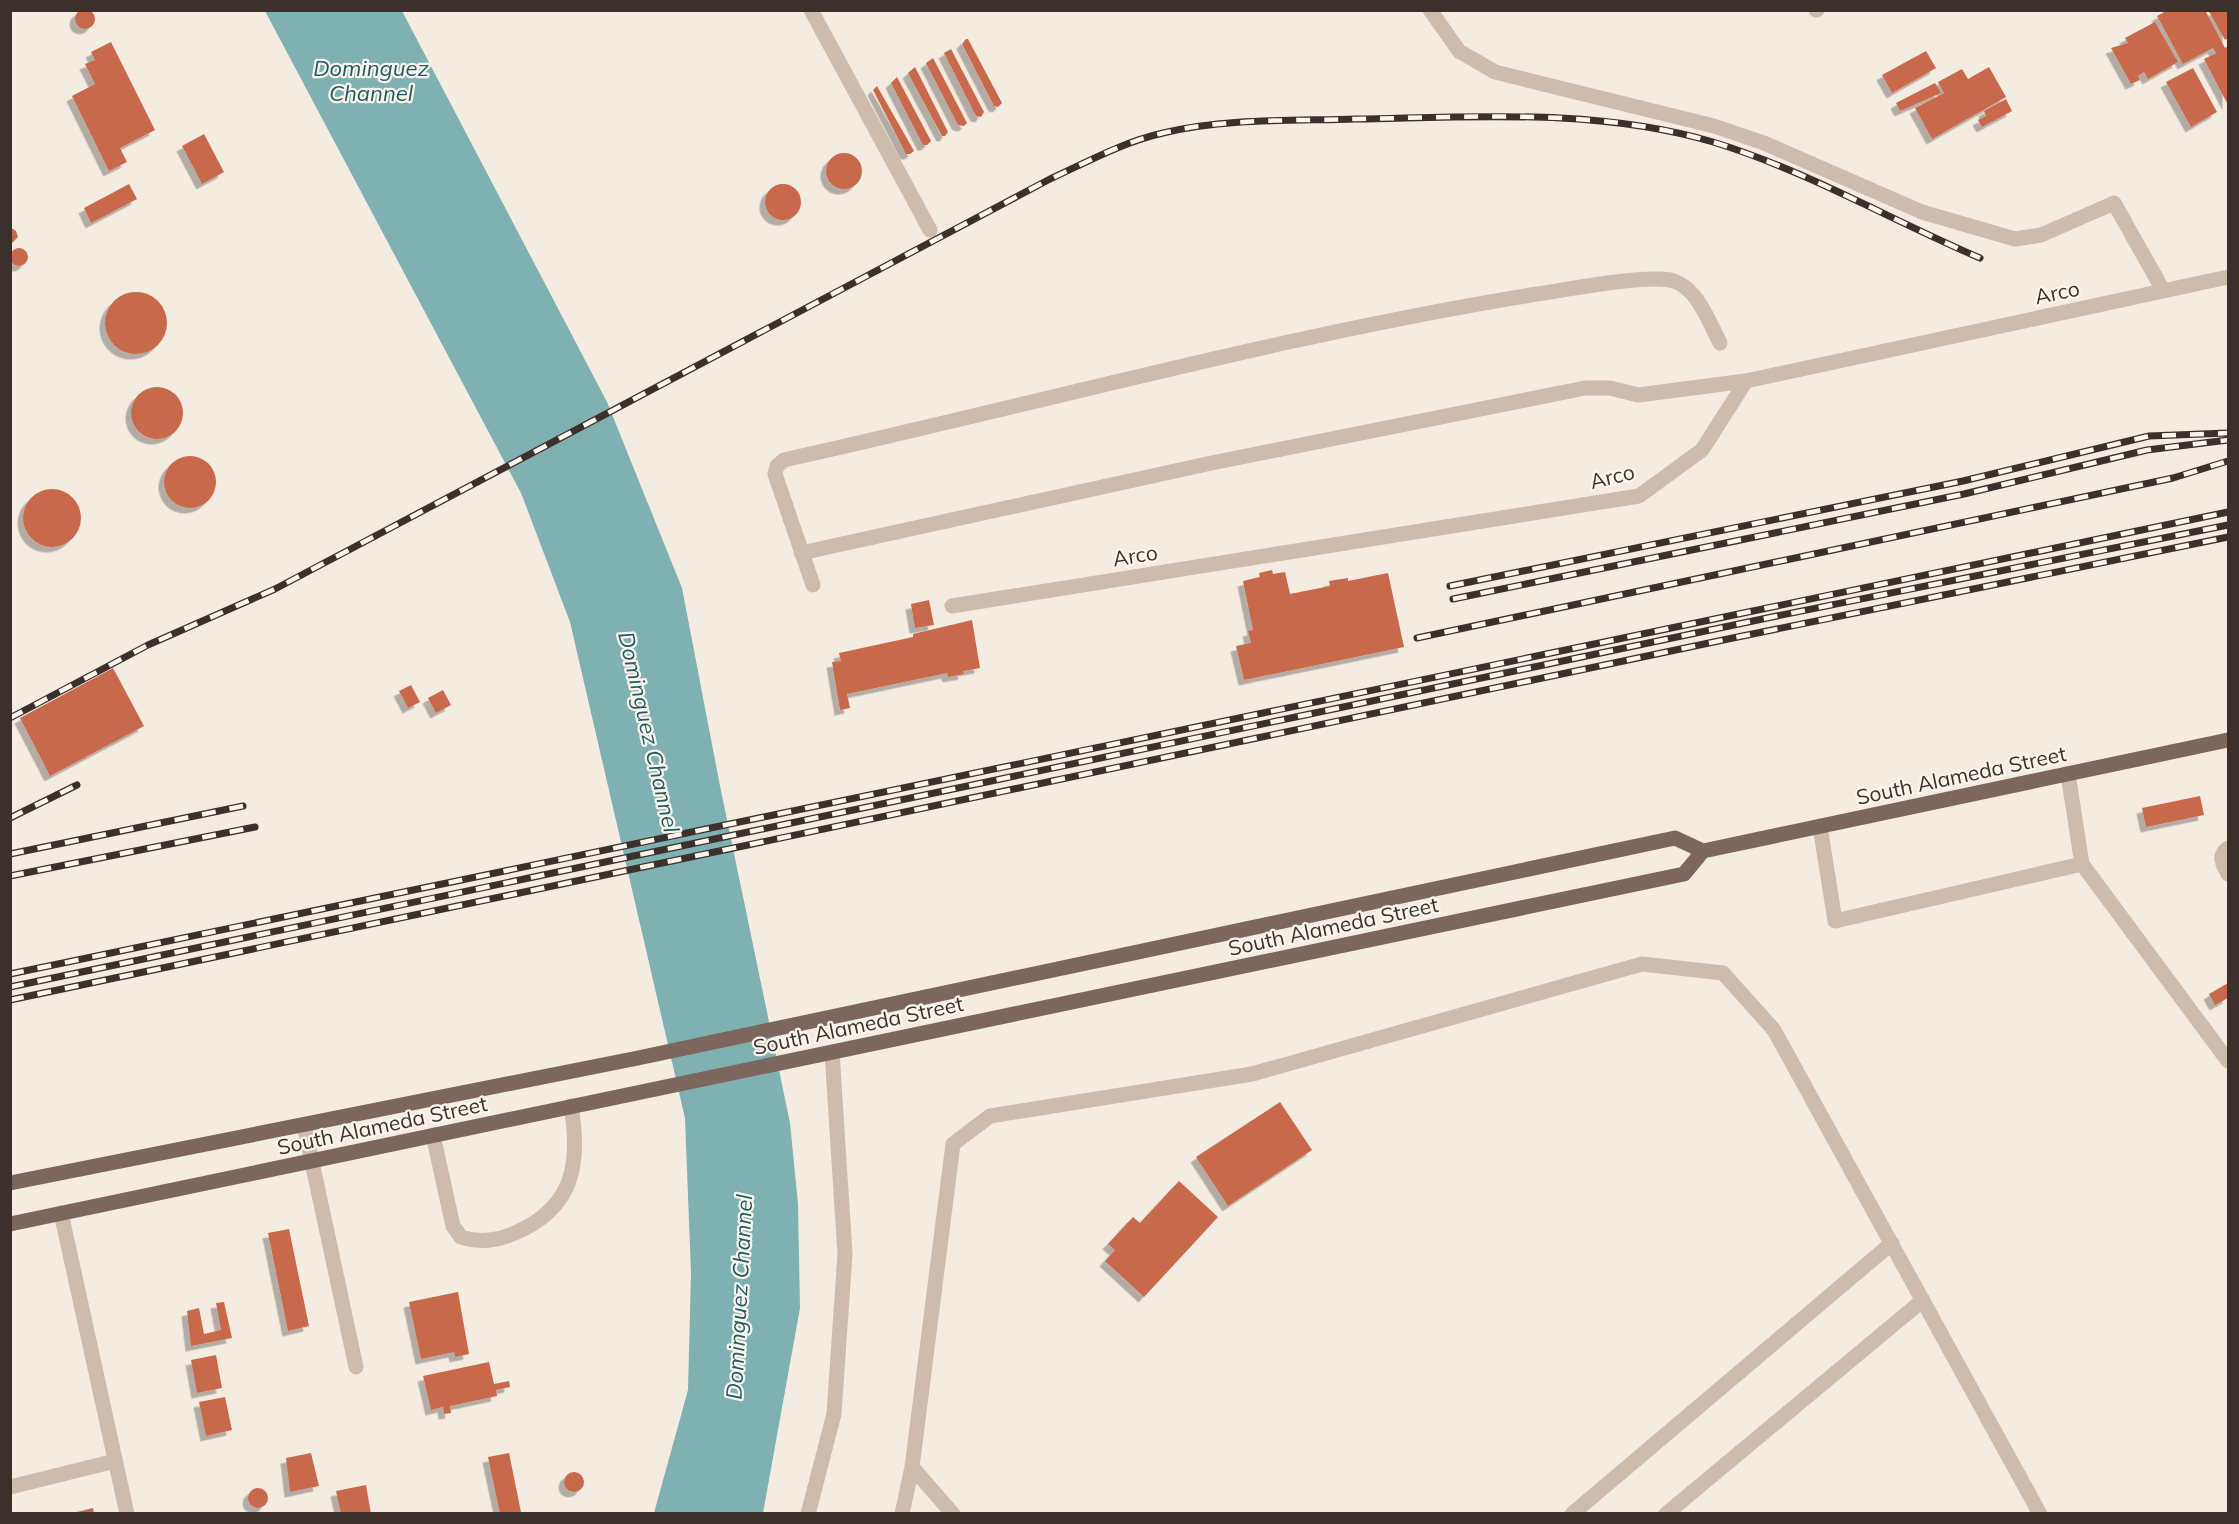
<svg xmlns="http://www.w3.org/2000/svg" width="2239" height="1524" font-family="Mulish,sans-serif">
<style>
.water{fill:#7fb0b2}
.building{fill:#c8694b;filter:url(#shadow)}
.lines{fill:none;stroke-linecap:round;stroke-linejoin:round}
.minor{stroke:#cdbbac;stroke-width:15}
.major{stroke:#7d675c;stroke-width:15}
.rail-casing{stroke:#3b302b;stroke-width:7}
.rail{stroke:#fbf5ee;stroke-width:4.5;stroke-dasharray:14;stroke-linecap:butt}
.labels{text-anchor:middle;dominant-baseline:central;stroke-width:4.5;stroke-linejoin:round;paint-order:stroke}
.street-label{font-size:21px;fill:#3b302b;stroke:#fbf5ee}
.water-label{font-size:22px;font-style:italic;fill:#1f5a5e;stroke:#fbf5ee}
</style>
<defs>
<filter id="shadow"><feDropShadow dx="-5.5" dy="5.5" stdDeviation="0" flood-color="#0004"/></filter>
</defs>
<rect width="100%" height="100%" fill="#f4ebe1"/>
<path class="water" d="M265 11H402L607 402 682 588 720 786 790 1123 798 1204 800 1308 763 1513H654L688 1390 691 1273 685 1118 570 622 521 493Z"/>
<path class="building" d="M75 19a10 10 0 1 1 20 0a10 10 0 1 1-20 0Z
M2168 10H2205L2225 48 2228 46V105L2204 59 2216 53 2213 48 2183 64 2157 16Z
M2208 10H2228V38L2225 40Z
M2155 22 2178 62 2148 79 2144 72 2138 76 2140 80 2131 84 2111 48 2128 43 2125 38Z
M966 39H968L1002 103 998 107 994 106 962 44Z
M111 42 155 130 120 148 127 162 109 171 72 96 95 84 85 64 95 60 91 52Z
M951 49 984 112 981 117 976 116 944 53Z
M1926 51 1936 68 1892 93 1882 75Z
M933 58 967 123 964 126 958 125 926 63Z
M915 67 948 132 945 136H942L908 73Z
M1989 67 2006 97 1932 139 1915 108 1944 93 1938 82 1962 69 1968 79Z
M2193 68 2217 112 2191 127 2166 82Z
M897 77 931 141 927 145H923L891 83Z
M1935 83 1941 93 1900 111 1896 103Z
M877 86 914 151 910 154H906L873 90Z
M2006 99 2012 111 1982 127 1978 120 1986 116 1984 111Z
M204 134 224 172 202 184 182 146Z
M826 171a18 18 0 1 1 36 0a18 18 0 1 1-36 0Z
M129 184 137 199 91 223 84 208Z
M765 202a18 18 0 1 1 36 0a18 18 0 1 1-36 0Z
M10 227 16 231 18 237 10 245Z
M10 257a9 9 0 1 1 18 0a9 9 0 1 1-18 0Z
M105 323a31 31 0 1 1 62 0a31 31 0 1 1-62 0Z
M131 413a26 26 0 1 1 52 0a26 26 0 1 1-52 0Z
M164 482a26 26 0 1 1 52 0a26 26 0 1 1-52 0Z
M23 518a29 29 0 1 1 58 0a29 29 0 1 1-58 0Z
M1272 570 1273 574 1285 572 1290 594 1330 586 1329 581 1348 578V581L1388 573 1404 647 1244 680 1236 646 1251 643 1248 631 1253 630 1243 581 1260 577 1259 573Z
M929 600 934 625 915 628 911 604Z
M972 620 980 668 963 671 964 674 948 677 947 673 847 694 850 708 840 710 832 662 841 661 839 653 913 637V634Z
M113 668 144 726 50 776 20 718Z
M411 685 420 702 408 708 399 691Z
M443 690 451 705 436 713 428 698Z
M2200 796 2204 815 2146 827 2142 808Z
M2228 983V998L2215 1005 2209 994Z
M1280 1102 1312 1150 1228 1206 1196 1157Z
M1179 1181 1218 1217 1144 1297 1105 1261 1115 1250 1108 1244 1133 1217 1140 1223Z
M289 1229 309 1326 288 1331 268 1233Z
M458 1292 469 1354 455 1357 454 1352 421 1359 409 1302Z
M224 1302 232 1338 191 1346 187 1311 199 1308 204 1334 221 1330 216 1303Z
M216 1355 222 1388 197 1393 191 1360Z
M489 1362 494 1384 509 1381 510 1387 496 1390 497 1396 450 1406 451 1413 444 1414 443 1407 431 1410 423 1376Z
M225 1397 232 1430 206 1436 199 1402Z
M311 1453 319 1486 290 1492 286 1458Z
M509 1453 521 1512 500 1514 488 1457Z
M564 1482a10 10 0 1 1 20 0a10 10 0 1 1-20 0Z
M366 1485 371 1514H341L336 1491Z
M248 1498a10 10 0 1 1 20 0a10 10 0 1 1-20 0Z
M93 1508 94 1514H73V1513Z"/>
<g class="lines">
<path class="minor" d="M811 10 930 230
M1430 10 1459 51 1495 72 1714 126 1764 143 1922 212 2015 239 2041 235 2114 203 2163 290
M1816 10H1817
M801 553 1207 464 1585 388H1610L1638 395 1746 381
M813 585 775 474 777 466 784 460C1033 405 1279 336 1531 295 1560 291 1650 273 1674 281 1698 289 1709 322 1720 343
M952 606 1639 496 1702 450 1746 381 2228 277
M2068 774 2082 864 2228 1061
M1820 826 1835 921 2082 864
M2228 848C2217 856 2223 864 2228 874
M304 1125 356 1367
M433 1135 453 1226 461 1237C479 1243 497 1241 515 1233 573 1208 581 1165 571 1106
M61 1213 127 1514
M912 1467 953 1514
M10 1487 115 1461
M808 1514 834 1414 845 1254 832 1052
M902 1514 912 1467 953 1144 990 1116 1252 1074 1642 964 1723 973 1774 1030 2040 1514
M1572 1514 1892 1243
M1666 1514 1923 1300"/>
<path class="major" d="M10 1183 638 1058 1675 838 1703 851 2228 740
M10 1224 1684 874 1703 851"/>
<g class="rail-casing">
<path id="rail" d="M1450 586 1963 481 2149 436 2228 433
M1453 599 1964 494 2147 450 2228 440
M1417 638 2173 478 2228 461
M10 718 148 645 275 589 1050 179C1087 162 1123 142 1163 133 1226 118 1292 121 1356 119 1474 117 1598 108 1713 142 1805 170 1891 220 1980 258
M10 818 77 785
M10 854 243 806
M10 876 255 827
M10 974 2228 512
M10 987 1772 617 2228 525
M10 1000 1728 639 2228 537"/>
</g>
<use href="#rail" class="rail"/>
</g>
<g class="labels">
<g class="street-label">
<text transform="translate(2057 292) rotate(-12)">Arco</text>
<text transform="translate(1612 476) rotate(-14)">Arco</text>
<text transform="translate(1135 555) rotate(-9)">Arco</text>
<text transform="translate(1961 775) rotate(-12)">South Alameda Street</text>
<text transform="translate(1333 926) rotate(-12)">South Alameda Street</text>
<text transform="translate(858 1025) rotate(-12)">South Alameda Street</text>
<text transform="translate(382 1125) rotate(-12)">South Alameda Street</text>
</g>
<g class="water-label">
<text x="371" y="68">Dominguez<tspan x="371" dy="25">Channel</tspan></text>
<text transform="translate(649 732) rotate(77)">Dominguez Channel</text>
<text transform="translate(739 1297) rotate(-87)">Dominguez Channel</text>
</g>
</g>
<rect width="2239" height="1524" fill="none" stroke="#3b302b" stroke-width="24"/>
</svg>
